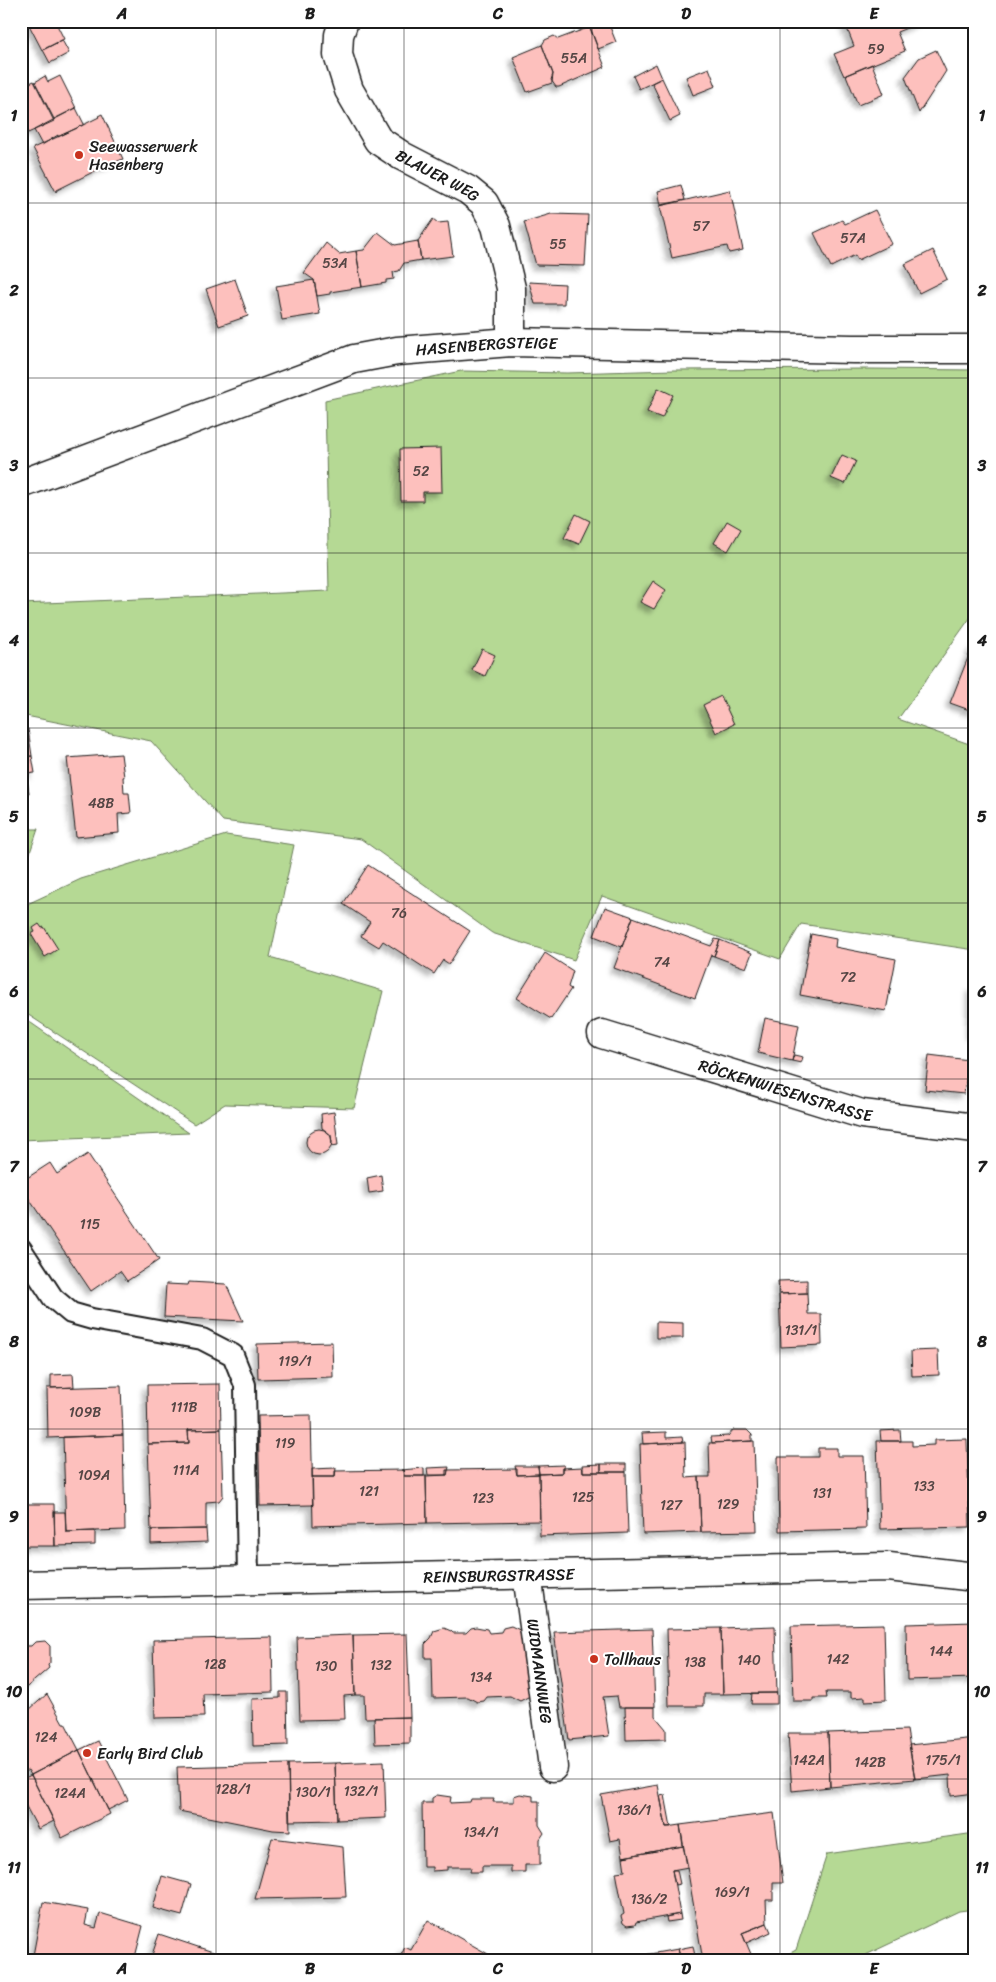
<svg xmlns="http://www.w3.org/2000/svg" width="996" height="1982" font-family="Sriracha,sans-serif">
<style>
.green{fill:#b5d994;stroke:#687a58}
.building{fill:#fdc0bd;stroke:#1c1c1c;filter:url(#shadow)}
.lines{fill:none;stroke-linecap:round;stroke-linejoin:round}
.lane-casing{stroke:#1c1c1c;stroke-width:24}
.street-casing{stroke:#1c1c1c;stroke-width:31}
.secondary-casing{stroke:#1c1c1c;stroke-width:31}
.lane{stroke:#fff;stroke-width:20}
.street{stroke:#fff;stroke-width:28}
.secondary{stroke:#fff;stroke-width:28}
.grid{fill:none;stroke:#1c1c1c;stroke-width:1;stroke-opacity:0.55}
.poi-dot{fill:#c8321e;stroke:#fff;stroke-width:2}
.labels{text-anchor:middle;dominant-baseline:central;stroke-width:4;stroke-linejoin:round;paint-order:stroke}
.number-label{font-size:14px;fill:#544544}
.poi-label{font-size:16px;fill:#1c1c1c;stroke:#fff;text-anchor:start}
.street-label{font-size:16px;fill:#1c1c1c;stroke:#fff}
.neatline{fill:none;stroke:#1c1c1c;stroke-width:2}
.grid-label{font-size:16px;text-anchor:middle;font-weight:bold;fill:#1c1c1c}
</style>
<defs>
<filter id="shadow"><feDropShadow dx="-4.5" dy="4.5" stdDeviation="2.5" flood-color="#0004"/></filter>
</defs>
<rect width="100%" height="100%" fill="#fff"/>
<filter id="ink" filterUnits="userSpaceOnUse"><feTurbulence type="fractalNoise" baseFrequency=".02" numOctaves="2"/><feDisplacementMap in="SourceGraphic" scale="10" xChannelSelector="R" yChannelSelector="G"/><feConvolveMatrix kernelMatrix="1 2 1 2 8 2 1 2 1" color-interpolation-filters="sRGB"/></filter>
<g filter="url(#ink)">
<path class="green" d="M870 369 975 370V611L898 719 975 746V950L801 924 780 959 602 896 574 960 492 933 361 839 223 821 151 741 21 715V604L329 591 325 400 461 371 567 373 674 370Z
M21 829H38L21 879Z
M226 835 294 845 270 957 383 991 354 1108 225 1104 194 1124 24 1012 21 972V907L81 879Z
M21 1016 189 1133 21 1140Z
M975 1833V1909L959 1911 853 1961H775L796 1950 827 1854Z"/>
<path class="building" d="M36 21H55L64 39 42 50 29 25Z
M844 21H924L897 32 905 51 844 76 834 54 854 46Z
M608 22 616 42 598 49 590 28Z
M590 27 605 67 559 87H556L551 80 553 74 542 45 545 40 554 36 558 39Z
M62 40 69 53 50 63 43 50Z
M542 45 553 74 552 83 527 92 513 57Z
M936 50 946 71 919 113 905 77 919 58Z
M656 64 662 78 639 89 633 76Z
M872 64 884 94 858 105 846 75Z
M709 68 716 86 693 95 686 77Z
M45 76 48 82 60 76 76 108 54 119 35 82Z
M662 78 680 116 670 121 652 83Z
M34 81 54 121 28 133 23 124 21 125V87Z
M76 108 84 124 81 126 80 125 77 128 58 137V135L42 145 34 130Z
M102 114 123 159 101 168 57 190 56 192 33 148 77 128 80 125 81 126 99 117 98 116Z
M681 185 685 200 661 205 658 191Z
M730 190 743 250 729 253 727 246 672 258 660 206Z
M875 210 892 244 858 260 855 255 831 267 814 233 842 220 845 224Z
M551 214 588 215 585 266 536 265 524 222Z
M433 219 438 223 448 222 453 256 421 260 418 241Z
M378 232 395 245 418 241 421 260 404 263 399 271 393 272 394 279 386 280V283L362 287 356 251 364 250Z
M326 243 339 254 356 251 362 287 330 292V294L317 296 314 280 304 273Z
M933 250 947 279 919 293 905 264Z
M235 279 248 316 219 326 206 289Z
M314 280 320 314 282 320 276 286Z
M529 282 565 284 564 304H535Z
M658 388 673 395 662 418 647 412Z
M441 448 442 492H423V501H401L400 449Z
M842 455 856 461 845 484 831 478Z
M576 514 590 521 579 544 564 538Z
M727 521 741 529 728 551 714 543Z
M21 533 26 546 21 547Z
M653 581 666 590 654 609 640 602Z
M973 645 975 646V712L950 703Z
M482 649 495 655 485 676 472 670Z
M721 696 734 724 716 733 703 705Z
M28 729 32 756 24 757 29 793 21 794V730Z
M121 754 124 777H123L124 793H129L131 813 118 814 119 833 76 837 67 758Z
M32 756 35 773 26 774 24 757Z
M368 865 470 931 449 964 443 960 434 974 383 941 379 947 361 936 370 922 343 904Z
M605 907 633 917 622 947 594 936Z
M633 917 711 946 715 939 720 940 714 956 711 955 695 998 614 968Z
M39 924 42 928 44 927 58 949 45 957 31 934 35 932 33 928Z
M811 934 836 939 835 947 896 959 886 1011 800 995Z
M720 940 752 953 746 968 714 956Z
M545 953 573 971 568 987 571 989 551 1019 517 998Z
M971 988H975V1035H971Z
M765 1018 799 1025 792 1061 758 1053Z
M794 1055 803 1057 801 1063 792 1061Z
M929 1055 969 1060 964 1094 925 1090Z
M334 1112 338 1145 332 1146 331 1135 322 1128 321 1114Z
M306 1142a13 13 0 1 1 26 0a13 13 0 1 1-26 0Z
M88 1154 159 1260 127 1281 120 1271 91 1291 21 1187V1182L50 1163 57 1174Z
M381 1175 383 1191 369 1193 367 1178Z
M807 1280V1293L779 1294 778 1281Z
M189 1282 226 1284 243 1321 164 1317 166 1284 188 1285Z
M807 1293 808 1314H821L822 1345 781 1347 779 1294Z
M656 1322 683 1323V1338H656Z
M332 1342 333 1377 258 1379 257 1344Z
M938 1350 939 1375 912 1376 911 1351Z
M73 1374 74 1387 51 1388V1375Z
M220 1384 221 1429 188 1430 189 1443 148 1444 147 1385Z
M121 1386 123 1435 48 1438 47 1388Z
M311 1415 313 1505 260 1506 258 1416Z
M221 1429 223 1496 219 1501 206 1502V1529L151 1530 148 1444 189 1443 188 1430Z
M733 1430H747L752 1435V1441L712 1443 711 1437 728 1436Z
M900 1430 901 1441H881L880 1431Z
M666 1432V1438L682 1437 683 1442 643 1444 642 1433Z
M123 1435 125 1530 66 1532 63 1437Z
M967 1439 970 1527 880 1529 877 1441H912V1446L934 1445V1440Z
M754 1441 757 1531 701 1532 699 1477H710L709 1443Z
M685 1442 686 1478 699 1477 701 1532 643 1534 640 1444Z
M818 1448H837V1456H864L866 1529 779 1531 778 1457H818Z
M601 1464V1472H583L582 1465Z
M601 1464H626V1472H601Z
M564 1465V1468H562V1473L539 1474 538 1466Z
M515 1466H538L539 1474 517 1475Z
M449 1467 447 1475H428L427 1468Z
M583 1467V1472H626L628 1533 540 1536 539 1474 562 1473V1468Z
M336 1468 335 1477H312V1469Z
M424 1468V1476H404L403 1470H401Z
M517 1469V1475L539 1474 540 1521 427 1523 426 1476 447 1475V1470Z
M403 1470 404 1476H426L427 1523 313 1526 312 1477H335V1471Z
M21 1504H54L55 1546H21Z
M54 1512H65L66 1532 95 1531V1545L55 1546Z
M206 1529 207 1542 151 1544V1530Z
M975 1622V1678L907 1680 906 1624Z
M884 1624 886 1700 865 1701V1697L851 1698V1692H826L827 1698H813V1701H793L791 1626Z
M511 1626 524 1632 532 1695 520 1701 510 1696 487 1697 484 1701 477 1702 468 1697 433 1698 432 1658H425V1644L431 1638 434 1631 444 1628 451 1631 453 1633H466L471 1628 476 1627 487 1629 489 1633 501 1632 503 1628Z
M775 1626 777 1693 723 1694 721 1628Z
M721 1628 723 1694H704V1706H669L667 1629Z
M652 1629 655 1707H619L617 1696 603 1697 609 1736 569 1740 554 1632Z
M407 1634 410 1717 365 1718 364 1695H355L353 1635Z
M353 1635 355 1695 344 1696 345 1719 300 1720 297 1637Z
M272 1637 273 1692 203 1694 204 1717 155 1718 153 1640Z
M45 1641 50 1646V1663L48 1665 49 1668 21 1692V1646H31L35 1642Z
M280 1692H287L288 1745 253 1746 252 1699 280 1698Z
M752 1693H777V1704H751Z
M47 1694 63 1723H65L79 1750 31 1775 28 1770 25 1772 21 1769V1717Z
M625 1707H655V1716L666 1729V1739L626 1740Z
M410 1717V1743L375 1744 374 1718Z
M907 1730 915 1779 830 1787 828 1733Z
M788 1733H828L830 1787 792 1791Z
M975 1738V1793L951 1796 950 1775 915 1779 909 1745Z
M98 1741 128 1800 108 1810 79 1750Z
M79 1750 110 1814 62 1838 31 1775Z
M384 1761 386 1818 337 1820 335 1763Z
M335 1763 337 1820 289 1821 288 1764Z
M288 1764 290 1831 273 1830 179 1811 177 1767Z
M31 1775 54 1821 38 1829 21 1797V1780Z
M658 1785 666 1827 680 1825 683 1846 623 1857 620 1839 610 1841 601 1795Z
M520 1794 533 1796V1801H539V1825L544 1833 540 1839V1865H525V1872H511V1866H482V1872H470L471 1867H447V1870L432 1871V1867H423L422 1803H432V1798L437 1795 451 1797 450 1803 470 1802 471 1799H494L493 1802H514V1796Z
M665 1795 671 1827H666L660 1796Z
M774 1813 783 1883H773V1900H766L767 1923 742 1933 754 1961H703L680 1825Z
M272 1838 343 1847 346 1897 255 1899Z
M683 1846 688 1867 672 1870 680 1914 636 1922 635 1925 627 1926 623 1923 621 1916 624 1914 616 1872 625 1871 623 1857Z
M672 1870H677L680 1884 675 1885Z
M162 1876 191 1884 182 1916 153 1908Z
M21 1901 27 1902 21 1935Z
M43 1902 88 1910 85 1925 96 1928 100 1913 143 1926 134 1961H32Z
M680 1914 681 1920 667 1922 666 1917Z
M428 1920 488 1954 484 1961H398L405 1947 411 1950Z
M767 1923 771 1932 746 1943 742 1933Z
M159 1934 237 1960 150 1961Z
M693 1946 696 1961H681L678 1949Z
M678 1949 681 1961H630L633 1957Z"/>
<g class="lines">
<g class="lane-casing">
<path id="lane" d="M21 1249 53 1298 71 1313 92 1319 202 1339 233 1355 245 1385 248 1580"/>
</g>
<g class="street-casing">
<g id="street">
<path id="s1" d="M344 21 339 35 338 55 349 90 378 140 402 156 468 190 484 203 496 226 511 288V342"/>
<path id="s2" d="M21 484 354 359 397 351 511 342 853 349H975"/>
<path id="s3" d="M602 1034 862 1114 975 1128"/>
<path id="s4" d="M527 1574 553 1767"/>
</g>
</g>
<g class="secondary-casing">
<g id="secondary">
<path id="s5" d="M21 1585 889 1567 975 1577"/>
</g>
</g>
<use href="#lane" class="lane"/>
<use href="#street" class="street"/>
<use href="#secondary" class="secondary"/>
</g>
</g>
<path class="grid" d="M216 21V1961M404 21V1961M592 21V1961M780 21V1961M21 203H975M21 378H975M21 553H975M21 728H975M21 903H975M21 1079H975M21 1254H975M21 1429H975M21 1604H975M21 1779H975"/>
<g class="poi-dot">
<circle cx="79" cy="155" r="5"/>
<circle cx="594" cy="1659" r="5"/>
<circle cx="87" cy="1753" r="5"/>
</g>
<g class="labels">
<g class="number-label">
<text x="876" y="49">59</text>
<text x="574" y="58">55A</text>
<text x="701" y="226">57</text>
<text x="853" y="238">57A</text>
<text x="558" y="244">55</text>
<text x="335" y="263">53A</text>
<text x="421" y="471">52</text>
<text x="101" y="803">48B</text>
<text x="399" y="913">76</text>
<text x="662" y="962">74</text>
<text x="848" y="977">72</text>
<text x="90" y="1224">115</text>
<text x="801" y="1330">131/1</text>
<text x="295" y="1361">119/1</text>
<text x="184" y="1407">111B</text>
<text x="85" y="1412">109B</text>
<text x="285" y="1443">119</text>
<text x="186" y="1470">111A</text>
<text x="94" y="1475">109A</text>
<text x="924" y="1486">133</text>
<text x="369" y="1491">121</text>
<text x="822" y="1493">131</text>
<text x="583" y="1497">125</text>
<text x="483" y="1498">123</text>
<text x="728" y="1504">129</text>
<text x="671" y="1505">127</text>
<text x="941" y="1651">144</text>
<text x="838" y="1659">142</text>
<text x="749" y="1660">140</text>
<text x="695" y="1662">138</text>
<text x="215" y="1664">128</text>
<text x="381" y="1665">132</text>
<text x="326" y="1666">130</text>
<text x="481" y="1677">134</text>
<text x="46" y="1737">124</text>
<text x="809" y="1760">142A</text>
<text x="943" y="1760">175/1</text>
<text x="870" y="1762">142B</text>
<text x="233" y="1789">128/1</text>
<text x="361" y="1791">132/1</text>
<text x="313" y="1792">130/1</text>
<text x="70" y="1793">124A</text>
<text x="634" y="1810">136/1</text>
<text x="481" y="1832">134/1</text>
<text x="732" y="1892">169/1</text>
<text x="649" y="1899">136/2</text>
</g>
<g class="poi-label">
<text x="89" y="146">Seewasserwerk<tspan x="89" dy="18">Hasenberg</tspan></text>
<text x="604" y="1659">Tollhaus</text>
<text x="97" y="1753">Early Bird Club</text>
</g>
<g class="street-label">
<text stroke="none"><textPath href="#s1" startOffset="199">BLAUER WEG</textPath></text>
<text stroke="none"><textPath href="#s2" startOffset="489">HASENBERGSTEIGE</textPath></text>
<text stroke="none"><textPath href="#s3" startOffset="192">RÖCKENWIESENSTRASSE</textPath></text>
<text stroke="none"><textPath href="#s5" startOffset="478">REINSBURGSTRASSE</textPath></text>
<text stroke="none"><textPath href="#s4" startOffset="98">WIDMANNWEG</textPath></text>
</g>
</g>
<rect width="996" height="1982" fill="none" stroke="#fff" stroke-width="55"/>
<rect x="28" y="28" width="940" height="1926" class="neatline"/>
<g class="grid-label">
<text x="122" y="19">A</text>
<text x="310" y="19">B</text>
<text x="498" y="19">C</text>
<text x="686" y="19">D</text>
<text x="874" y="19">E</text>
<text x="14" y="121">1</text>
<text x="982" y="121">1</text>
<text x="14" y="296">2</text>
<text x="982" y="296">2</text>
<text x="14" y="471">3</text>
<text x="982" y="471">3</text>
<text x="14" y="646">4</text>
<text x="982" y="646">4</text>
<text x="14" y="822">5</text>
<text x="982" y="822">5</text>
<text x="14" y="997">6</text>
<text x="982" y="997">6</text>
<text x="14" y="1172">7</text>
<text x="982" y="1172">7</text>
<text x="14" y="1347">8</text>
<text x="982" y="1347">8</text>
<text x="14" y="1522">9</text>
<text x="982" y="1522">9</text>
<text x="14" y="1697">10</text>
<text x="982" y="1697">10</text>
<text x="14" y="1873">11</text>
<text x="982" y="1873">11</text>
<text x="122" y="1974">A</text>
<text x="310" y="1974">B</text>
<text x="498" y="1974">C</text>
<text x="686" y="1974">D</text>
<text x="874" y="1974">E</text>
</g>
</svg>
